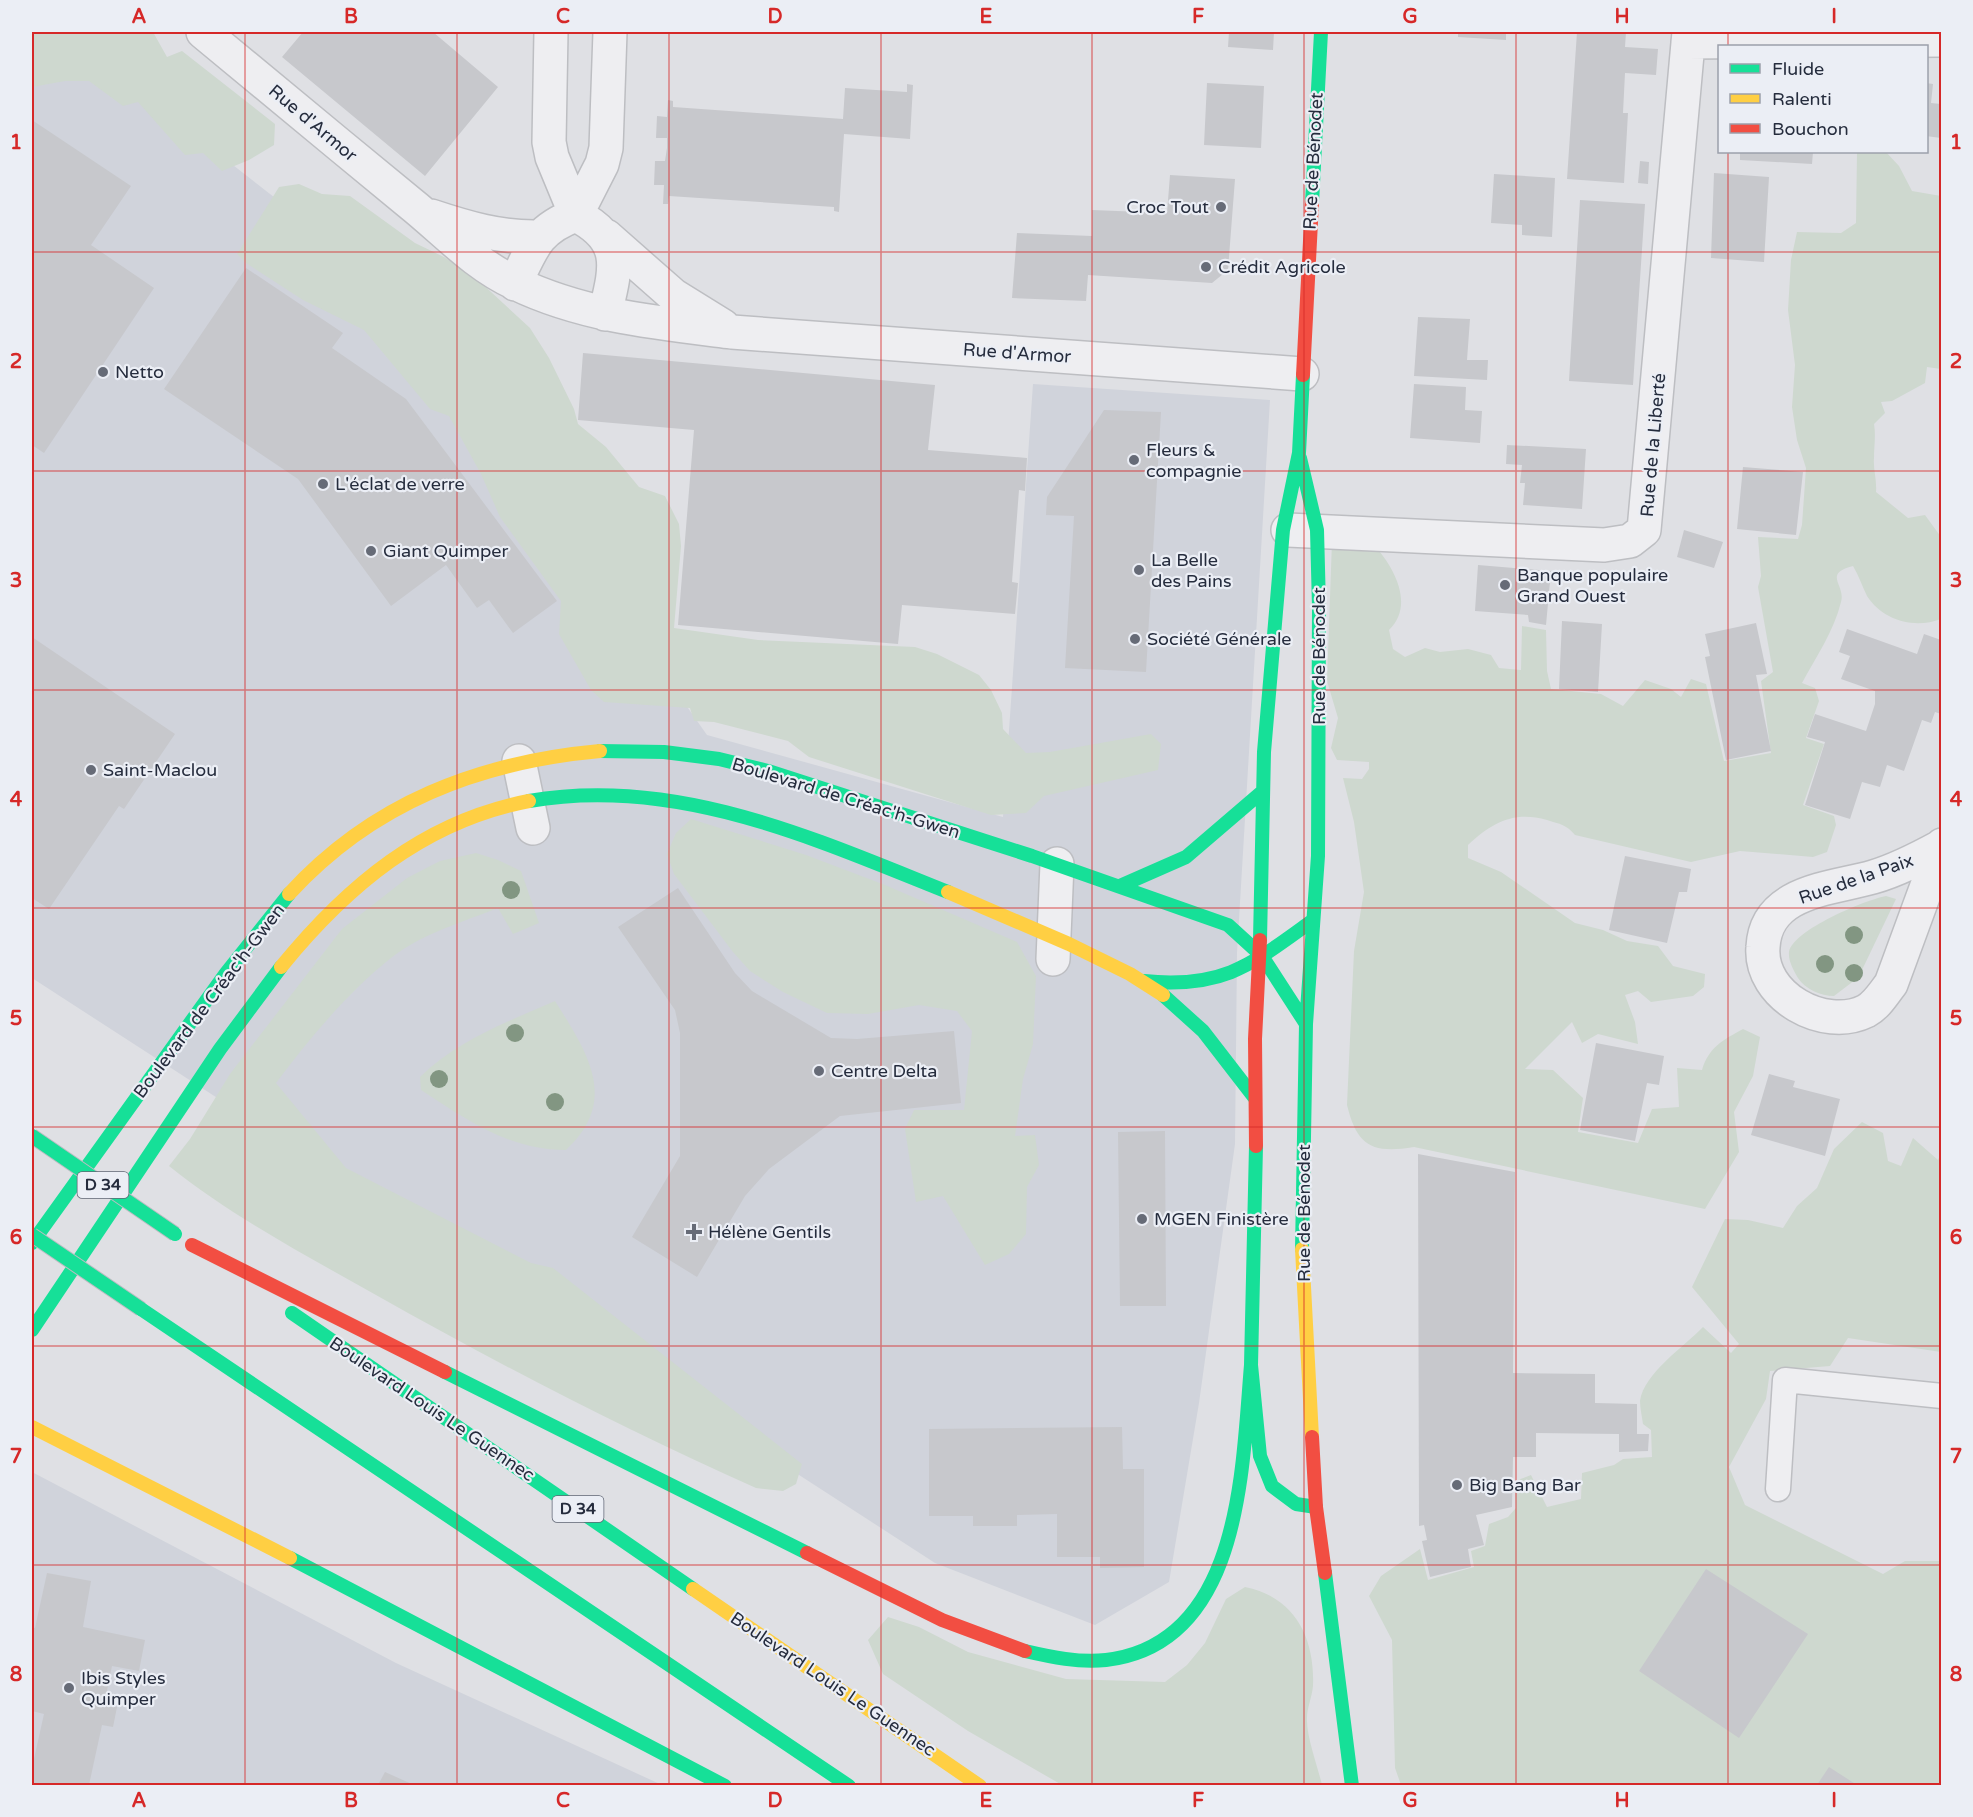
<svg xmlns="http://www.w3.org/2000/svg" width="1973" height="1817" font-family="'Varela Round',sans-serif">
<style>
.built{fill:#d0d3db}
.green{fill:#ced8cf}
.building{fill:#c7c8cc}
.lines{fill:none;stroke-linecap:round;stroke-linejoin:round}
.lane-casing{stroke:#bdbec2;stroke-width:27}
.street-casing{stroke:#bdbec2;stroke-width:36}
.lane{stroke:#eeeef1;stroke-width:24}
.street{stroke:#eeeef1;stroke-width:33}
.fast{stroke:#16e098;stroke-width:14}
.slow{stroke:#ffcf43;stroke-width:14}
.jam{stroke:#f24e42;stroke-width:14}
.fast-bridge-casing{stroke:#bbbdc2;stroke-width:16;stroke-linecap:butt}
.fast-bridge{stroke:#16e098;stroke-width:14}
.tree{fill:#829682}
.grid{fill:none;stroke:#d62828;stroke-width:1.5;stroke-opacity:0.55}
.poi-dot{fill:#666b77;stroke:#ebeef5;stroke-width:2}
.labels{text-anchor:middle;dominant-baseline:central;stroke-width:4.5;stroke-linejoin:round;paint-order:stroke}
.shield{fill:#ebeef5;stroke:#606674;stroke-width:1.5}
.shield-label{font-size:16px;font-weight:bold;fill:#252c3d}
.street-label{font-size:18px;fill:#252c3d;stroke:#ebeef5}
.poi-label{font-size:18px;fill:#252c3d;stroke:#ebeef5;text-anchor:start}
.neatline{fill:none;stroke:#d62828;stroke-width:2}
.grid-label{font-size:20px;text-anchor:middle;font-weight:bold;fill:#d62828}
</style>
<rect width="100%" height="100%" fill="#dfe0e4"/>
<path class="built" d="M32 32 70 38 320 233 474 404 707 735 1003 817 1033 384 1270 400 1237 953 1235 1144 1199 1403 1169 1582 1095 1625 935 1563 32 978Z
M32 1472 396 1663 662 1785H32Z"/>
<path class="green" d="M32 32H153L167 57 182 51 275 124 274 145 249 160 222 171 203 153 185 155 138 102 123 106 89 81H65L32 87Z
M1857 152H1886L1899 166 1912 191 1941 196V369L1927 367 1925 383 1892 401 1881 402 1885 413 1874 424C1876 436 1874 446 1874 458 1873 469 1877 480 1876 492L1908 518 1925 515 1941 537V619C1915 629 1883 621 1867 596 1862 586 1859 576 1853 566 1822 574 1846 585 1841 602 1834 631 1816 657 1802 683L1815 688 1819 701 1806 738 1824 744 1803 805 1834 816 1836 825 1827 852 1813 857 1740 851 1691 862 1575 835C1567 825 1560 824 1547 820 1514 811 1493 822 1468 845V858L1501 872 1575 923 1603 930 1627 941 1658 946 1673 966 1705 974 1704 987 1693 996 1651 1002 1638 991 1625 995 1635 1022 1638 1044 1598 1034 1582 1043 1572 1022 1525 1069 1553 1070 1583 1098 1578 1132 1638 1143 1652 1109 1679 1107 1677 1068 1702 1070C1709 1047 1723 1040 1743 1029L1760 1037 1753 1076 1734 1112 1739 1152 1705 1209 1414 1147C1372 1154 1357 1146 1347 1105L1354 951 1364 892 1354 822 1343 778 1362 779 1369 769V762L1337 760 1331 748 1338 718 1327 681 1332 541 1374 545C1394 567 1415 605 1389 630L1393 649 1405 657 1425 648 1440 652 1468 649 1491 655 1499 668 1521 670 1522 626 1546 630 1547 671 1551 689 1601 694 1623 706 1645 680 1671 689 1681 697 1691 679 1706 684 1724 761 1771 753 1761 681 1773 672 1758 587 1761 576 1758 537 1798 539 1802 525 1806 468 1797 440 1792 407 1795 365 1788 310 1791 260 1797 232 1841 233 1856 223Z
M299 184 322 194 350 196 415 243 444 257 477 279 530 328 549 358 574 409 578 424 606 447 639 487 665 496 679 524 681 546 674 628 758 640 915 647 937 654 979 675 991 690 1002 713 1003 729 1026 753 1050 752 1151 734 1161 744 1158 770 1044 796 1026 813 991 815 809 757 788 741 714 722 694 721 690 708 604 702 591 690 559 634 561 601 500 517 481 474 449 416 430 409 364 330 303 300 246 263 237 254 279 187Z
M691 819 806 855 885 885 1017 942 1036 976 1033 1044 1023 1079 1015 1136 1035 1135 1039 1165 1027 1187 1026 1234 1009 1254 985 1265 943 1196 916 1202 905 1129 914 1110H964L972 1031 957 1011 919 1005 868 1014 827 1013 783 992 750 971 733 952 674 874 667 854 676 833Z
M476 853 498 860 521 871 539 923 513 934 498 908C463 922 421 934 391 958 348 992 309 1039 276 1083L346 1168 531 1263 553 1268 802 1464 796 1484 783 1491 756 1488C626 1430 500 1365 376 1295 305 1255 233 1217 169 1166L190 1139 230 1074 342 929 407 878 440 861Z
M1886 896 1896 899 1862 970 1855 980 1834 996C1821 996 1805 989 1798 978 1794 971 1788 961 1789 952 1793 930 1865 900 1886 896Z
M555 1001C587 1052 620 1100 566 1150 507 1149 469 1121 421 1090L420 1077C458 1040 507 1022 555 1001Z
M1862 1122 1883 1133 1888 1161 1901 1166 1913 1138 1938 1160 1941 1153V1352L1848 1338 1830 1366 1770 1371 1766 1399 1729 1467 1745 1505 1883 1574 1905 1561H1941V1785H1401L1395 1768 1392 1640 1369 1596 1381 1576 1420 1549 1428 1580 1474 1567 1471 1551 1485 1546 1489 1524 1508 1517 1516 1508 1515 1481 1531 1475 1547 1507 1581 1499 1582 1473 1614 1465 1623 1459 1652 1457 1651 1430 1643 1424C1642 1417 1640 1408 1640 1401 1644 1373 1684 1347 1703 1327L1731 1353 1739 1344 1692 1287 1725 1219 1748 1220 1783 1228 1797 1206 1817 1188 1834 1149Z
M1245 1587C1295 1597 1315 1638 1313 1686 1312 1697 1307 1708 1307 1718 1306 1736 1318 1767 1322 1785H1062L968 1731 883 1674 868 1640 888 1617 919 1627 968 1652 1066 1679 1165 1682 1187 1665 1205 1643 1226 1599Z"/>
<path class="building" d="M303 32H433L498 87 425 176 282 57Z
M1229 32H1274L1273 50 1228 47Z
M1458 32H1506V40L1458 37Z
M1577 32H1626L1625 47 1658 49 1656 75 1625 73 1623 113H1628L1624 183 1567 179Z
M1207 83 1264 86 1261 148 1204 145Z
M1926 83 1933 84 1931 103 1941 104V138L1926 136Z
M907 84 913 85 910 139 844 134 839 212 834 211V207L669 196 668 204H663L664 185H654L655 161H665L667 148V138H656L657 116 667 117 668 100 673 101V107L843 119 845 88 907 92Z
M32 120 131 186 91 245 154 288 44 453 32 445Z
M1740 152H1813L1812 164 1740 160Z
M1640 161 1649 162 1648 184 1638 183Z
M1714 173 1769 177 1764 262 1711 258Z
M1494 174 1555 178 1552 237 1522 235V225L1491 223Z
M1170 175 1235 179 1228 270 1212 283 1088 275 1086 301 1012 298 1017 233 1092 236V210L1167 213Z
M1580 200 1645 204 1633 385 1569 381Z
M246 268 343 333 332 348 406 399 557 601 513 633 489 600 477 608 446 565 391 606 298 479 164 389Z
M1418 317 1470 319 1467 360H1488L1487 380 1414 376Z
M583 353 935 385 928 450 1027 458 1025 491 1019 490 1012 582 1018 583 1015 614 902 605 898 644 678 625 694 430 578 420Z
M1414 384 1466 387 1465 410 1482 411 1480 443 1410 438Z
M1104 410 1161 412 1146 672 1065 668 1074 516 1046 515 1047 497Z
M1507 445 1586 449 1582 509 1523 505 1525 483H1520L1522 465 1506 464Z
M1743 467 1803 472 1796 535 1737 529Z
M1684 530 1723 542 1714 568 1677 557Z
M1478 565 1551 571 1546 625 1529 622 1528 615 1475 611Z
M1562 621 1602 624 1598 692 1559 689Z
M1756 623 1767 674 1756 675 1771 751 1726 760 1705 657 1710 656 1705 634Z
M1847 629 1917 654 1924 634 1941 640V714L1935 712 1931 723 1922 720 1904 771 1887 765 1880 787 1862 782 1850 819 1805 805 1825 742 1807 737 1815 714 1866 731 1875 704V691L1841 679 1850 656 1839 652Z
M32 637 175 734 124 809 119 806 49 909 32 898Z
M1625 856 1691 869 1687 892H1679L1667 943 1609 930Z
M678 888 735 973 752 991 831 1038 857 1039 954 1031 961 1103 840 1116 769 1169 745 1196 697 1277 632 1237 680 1156V1033L675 1010 618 927Z
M1596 1043 1664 1056 1659 1085 1647 1083 1635 1141 1580 1130Z
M1769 1074 1795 1081 1793 1087 1840 1099 1825 1156 1751 1135Z
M1165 1131 1166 1306H1120L1118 1132Z
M1418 1154 1515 1172 1513 1373 1595 1374V1403L1637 1404V1434H1649L1648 1451 1619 1452V1434L1536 1433V1457H1513L1512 1507 1476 1515 1484 1545 1468 1549 1471 1567 1430 1577 1422 1541 1427 1540 1424 1525 1419 1526Z
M1122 1427 1123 1469H1144V1567L1100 1568V1557H1057V1514L1017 1515V1526H973V1516H929V1429Z
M1706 1569 1808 1634 1739 1738 1639 1671Z
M47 1573 91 1581 83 1627 145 1640 139 1671 112 1666 104 1705 117 1707 113 1727 102 1725 89 1785H32V1768L44 1714 32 1711V1627L35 1628Z
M1829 1767 1857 1785H1817Z
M385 1772 414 1785H378Z"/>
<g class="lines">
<g class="lane-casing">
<path id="lane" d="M1778 1489 1785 1380 1942 1396"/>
</g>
<g class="street-casing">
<path id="street" d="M203 32C271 89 341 146 410 203 445 231 474 264 515 283 583 316 658 323 732 332L1302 374
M551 32 549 142 552 157 576 215C625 240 616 268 605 314
M1688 42 1942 40
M431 216C467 228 501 238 539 237
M606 236 673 295 723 326
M515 284C532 248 537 229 576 215L602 164 606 148 610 32
M1288 530 1604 545 1630 541 1644 530 1689 32
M519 761 533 828
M1940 847C1918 859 1897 870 1873 877 1832 889 1766 890 1763 947 1759 996 1824 1032 1866 1011 1877 1005 1883 994 1891 984L1942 845
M1053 959 1057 864"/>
</g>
<use href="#lane" class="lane"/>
<use href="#street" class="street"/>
<path class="fast" d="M1312 203 1321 32
M1300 458 1317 530 1319 607 1318 856 1306 1024 1302 1249
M600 751 664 752 719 759 768 771 1032 856 1228 925 1262 956 1306 1024
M529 801C676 775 815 839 948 892
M1120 886 1186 857 1263 791
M1260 940 1264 752 1283 530 1299 453 1303 375
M1144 981C1223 989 1251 965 1312 921
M1163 995 1203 1031 1254 1097
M1256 1146 1251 1365 1260 1456 1272 1486 1296 1504 1316 1507
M32 1243 226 973 289 894
M141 1309 849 1786
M292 1313 693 1589
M32 1330 220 1049 281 967
M445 1372 807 1553
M290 1558 725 1786
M1325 1573 1352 1786
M1025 1651C1051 1657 1079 1663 1106 1660 1242 1644 1242 1469 1251 1365"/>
<path class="slow" d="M948 892 1069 944 1130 974 1163 995
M289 894C372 803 479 762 600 751
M281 967C347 886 424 821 529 801
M1302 1249 1312 1437
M32 1427 290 1558
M693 1589 980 1786"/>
<path class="jam" d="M1303 375 1312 203
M1256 1146 1255 1039 1260 940
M192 1245 445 1372
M1312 1437 1316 1507 1325 1573
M807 1553 942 1620 1025 1651"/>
<g class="fast-bridge-casing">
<path id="fast-bridge" d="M32 1136 175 1234
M32 1235 141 1309"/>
</g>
<use href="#fast-bridge" class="fast-bridge"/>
</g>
<g class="tree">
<circle cx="511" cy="890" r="9"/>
<circle cx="1854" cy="935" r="9"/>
<circle cx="1825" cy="964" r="9"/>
<circle cx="1854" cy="973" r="9"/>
<circle cx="515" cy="1033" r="9"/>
<circle cx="439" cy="1079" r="9"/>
<circle cx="555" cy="1102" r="9"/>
</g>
<path class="grid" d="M245 32V1786M457 32V1786M669 32V1786M881 32V1786M1092 32V1786M1304 32V1786M1516 32V1786M1728 32V46M1728 152V1786M32 252H1942M32 471H1942M32 690H1942M32 908H1942M32 1127H1942M32 1346H1942M32 1565H1942"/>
<g class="poi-dot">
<circle cx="1221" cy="207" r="6"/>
<circle cx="1206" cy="267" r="6"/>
<circle cx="103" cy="372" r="6"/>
<circle cx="1134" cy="460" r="6"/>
<circle cx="323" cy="484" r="6"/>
<circle cx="371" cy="551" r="6"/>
<circle cx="1139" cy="570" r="6"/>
<circle cx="1505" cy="585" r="6"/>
<circle cx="1135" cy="639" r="6"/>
<circle cx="91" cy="770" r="6"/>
<circle cx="819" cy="1071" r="6"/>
<circle cx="1142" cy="1219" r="6"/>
<path d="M691 1223h6v6h6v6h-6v6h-6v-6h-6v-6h6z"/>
<circle cx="1457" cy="1485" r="6"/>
<circle cx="69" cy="1688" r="6"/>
</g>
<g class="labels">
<g class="shield">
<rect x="77.5" y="1172" width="51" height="26" rx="4.5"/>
<rect x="552.5" y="1496" width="51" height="26" rx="4.5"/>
</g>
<g class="shield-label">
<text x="103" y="1185">D 34</text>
<text x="578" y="1509">D 34</text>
</g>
<g class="street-label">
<text transform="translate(313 123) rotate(40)">Rue d'Armor</text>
<text transform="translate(1313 161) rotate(-87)">Rue de Bénodet</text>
<text transform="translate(1017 353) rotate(4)">Rue d'Armor</text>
<text transform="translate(1653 445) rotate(-85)">Rue de la Liberté</text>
<text transform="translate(1319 656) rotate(-90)">Rue de Bénodet</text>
<text transform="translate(846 798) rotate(17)">Boulevard de Créac'h-Gwen</text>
<text transform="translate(1856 879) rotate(-19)">Rue de la Paix</text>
<text transform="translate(209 1001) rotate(-53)">Boulevard de Créac'h-Gwen</text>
<text transform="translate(1304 1213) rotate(-90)">Rue de Bénodet</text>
<text transform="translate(432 1409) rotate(34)">Boulevard Louis Le Guennec</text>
<text transform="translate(833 1684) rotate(34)">Boulevard Louis Le Guennec</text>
</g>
<g class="poi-label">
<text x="1209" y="207" text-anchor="end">Croc Tout</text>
<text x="1218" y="267">Crédit Agricole</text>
<text x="115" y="372">Netto</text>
<text x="1146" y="450">Fleurs &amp;<tspan x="1146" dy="21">compagnie</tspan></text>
<text x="335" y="484">L'éclat de verre</text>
<text x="383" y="551">Giant Quimper</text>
<text x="1151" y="560">La Belle<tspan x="1151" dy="21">des Pains</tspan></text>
<text x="1517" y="575">Banque populaire<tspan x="1517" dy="21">Grand Ouest</tspan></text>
<text x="1147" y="639">Société Générale</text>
<text x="103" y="770">Saint-Maclou</text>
<text x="831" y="1071">Centre Delta</text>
<text x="1154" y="1219">MGEN Finistère</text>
<text x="708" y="1232">Hélène Gentils</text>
<text x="1469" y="1485">Big Bang Bar</text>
<text x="81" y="1678">Ibis Styles<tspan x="81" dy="21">Quimper</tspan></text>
</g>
</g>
<rect width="1973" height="1817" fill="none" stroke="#ebeef5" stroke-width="66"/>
<rect x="1718" y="45" width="210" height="108" fill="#ebeef5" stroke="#9ca0ab" stroke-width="1.5"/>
<rect x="1730" y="64" width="30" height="9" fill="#16e098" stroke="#9ca0ab" stroke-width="1.5"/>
<text x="1772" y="75" font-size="18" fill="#252c3d">Fluide</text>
<rect x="1730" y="94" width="30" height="9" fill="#ffcf43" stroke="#9ca0ab" stroke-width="1.5"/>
<text x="1772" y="105" font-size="18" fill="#252c3d">Ralenti</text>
<rect x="1730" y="124" width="30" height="9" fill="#f24e42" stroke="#9ca0ab" stroke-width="1.5"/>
<text x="1772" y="135" font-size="18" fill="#252c3d">Bouchon</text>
<rect x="33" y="33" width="1907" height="1751" class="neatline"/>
<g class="grid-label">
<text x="139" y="23">A</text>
<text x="351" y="23">B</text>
<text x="563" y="23">C</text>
<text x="775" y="23">D</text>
<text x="986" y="23">E</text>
<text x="1198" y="23">F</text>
<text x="1410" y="23">G</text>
<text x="1622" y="23">H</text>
<text x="1834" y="23">I</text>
<text x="16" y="149">1</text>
<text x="1956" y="149">1</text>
<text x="16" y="368">2</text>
<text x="1956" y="368">2</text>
<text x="16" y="587">3</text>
<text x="1956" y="587">3</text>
<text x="16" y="806">4</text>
<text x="1956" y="806">4</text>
<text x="16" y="1025">5</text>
<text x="1956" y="1025">5</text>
<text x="16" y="1244">6</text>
<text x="1956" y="1244">6</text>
<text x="16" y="1463">7</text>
<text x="1956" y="1463">7</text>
<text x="16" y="1681">8</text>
<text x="1956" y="1681">8</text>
<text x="139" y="1807">A</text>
<text x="351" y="1807">B</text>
<text x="563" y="1807">C</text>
<text x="775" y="1807">D</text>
<text x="986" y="1807">E</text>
<text x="1198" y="1807">F</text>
<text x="1410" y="1807">G</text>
<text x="1622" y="1807">H</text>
<text x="1834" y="1807">I</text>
</g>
</svg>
